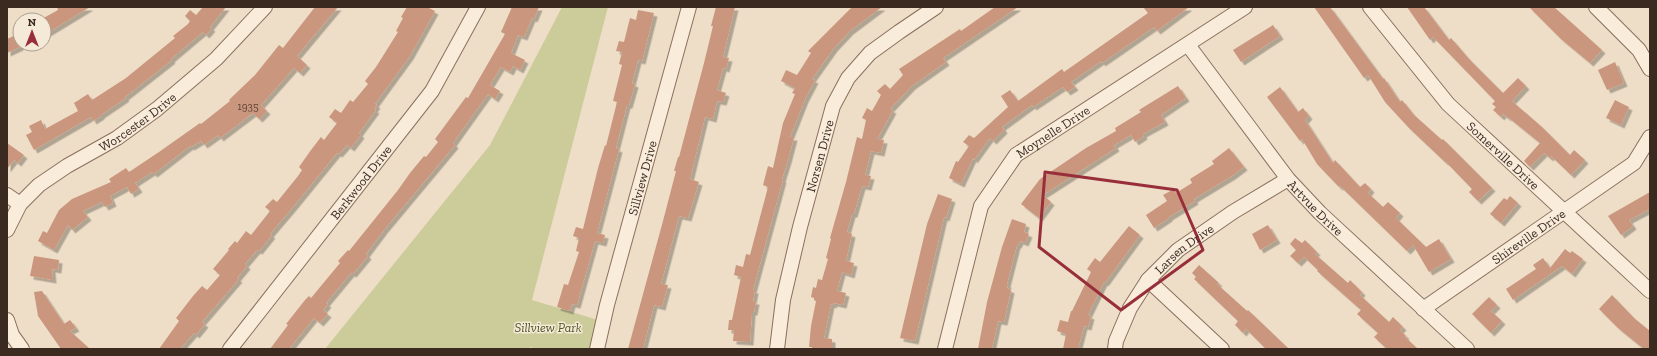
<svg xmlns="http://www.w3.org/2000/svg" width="1657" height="356" font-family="'Zilla Slab',serif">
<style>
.green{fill:#cccc9b}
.building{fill:#cb967e;filter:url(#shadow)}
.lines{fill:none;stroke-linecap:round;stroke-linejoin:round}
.minor-casing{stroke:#8a705d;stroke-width:16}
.minor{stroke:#f9ecdb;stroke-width:14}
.marked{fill:none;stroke:#982e3a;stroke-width:3;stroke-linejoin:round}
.labels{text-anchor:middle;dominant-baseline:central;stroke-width:3;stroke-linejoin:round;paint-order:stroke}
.number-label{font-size:11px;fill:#5e4538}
.street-label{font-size:13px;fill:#3a2a20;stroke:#f5e9d7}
.park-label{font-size:13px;font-style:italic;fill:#4f5627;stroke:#f5e9d7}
</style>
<defs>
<filter id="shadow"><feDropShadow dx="3.5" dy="3.5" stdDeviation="0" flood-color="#0004"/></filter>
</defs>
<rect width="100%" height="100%" fill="#eedec7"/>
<path class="green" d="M562 7H608L532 300 598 320 591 349H537L530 347V349H325L490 145Z"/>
<path class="building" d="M57 7H90L44 35V22L48 20H40L58 10Z
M203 7H226L210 27 212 28 206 35 203 32 171 59 172 60 125 97 126 98 101 115V116L93 121 91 117 34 150 26 135 32 132 29 126 41 120 45 129 78 111 74 103 88 94 92 100 126 78 175 38 173 36 188 24 190 21 185 16 190 10 196 15Z
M315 7H338L297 56 307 65 300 73 294 68 261 105 267 111 259 119 253 113 220 138 218 135 204 145 201 141 191 147 190 146 154 174 152 172 135 183 139 189 131 194 127 187 110 196 113 203 105 207 102 202 83 211 88 217 72 230 68 225 54 250 38 241 43 231 47 233 59 210 72 199 111 182 109 179 126 168 129 172 159 152 200 123 201 124 230 101 229 100 233 96 255 75 279 45 283 48Z
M407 7H427L435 11 410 56 375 104 377 105 374 109 376 110 362 129 359 133 361 135 351 148 347 145 339 154 337 153 293 207 270 234 272 235 259 251 257 250 245 264 247 266 237 278 239 279 202 322 205 324 196 335 194 333 180 349H159L179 321 176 318 193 296 202 286 207 290 220 275 213 269 229 250 228 249 235 241 237 243 246 231 251 235 270 211 265 207 273 199 277 202 298 176 302 170 299 167 311 150 321 137 324 140 337 123 329 117 335 109 341 113 350 100 353 102 368 84 365 81 376 67 398 32 396 31 403 18 401 17Z
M512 7H539L534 19 532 18 524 37 518 35 511 53 525 60 520 70 513 66 510 72 501 67 490 85 500 91 495 99 488 94 453 143 455 145 384 230 366 254 368 256 353 274 351 273 326 303 328 304 323 310 328 314 320 323 314 318 289 349H270L288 325 286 324 305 300 309 296 311 298 340 263 338 261 348 250 349 251 398 190 410 173 424 156 426 157 438 142 435 139 466 97 468 98 505 34 501 32Z
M716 7H735L723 57 729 58 726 69 723 68 717 90 726 93 723 102 717 101 713 119 705 117 690 179 699 182 688 218 679 216 661 284 668 285 662 307 654 305 643 349H628L663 221 676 171H674L678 157H679L704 63 713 26H711Z
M852 7H882L850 31 834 48 812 79 815 80 805 99 790 137H794L788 160 782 179H783L753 290H755L753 301H756L754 312H752L750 342 733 341 734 330H728L729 320H732L741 277 734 275 736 265 743 267 746 254 750 255 768 187 763 185 768 166 773 168 783 123 795 94 792 93 795 88 781 81 786 70 797 75 811 53 808 51Z
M995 7H1018L943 58 946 62 912 86 890 109 893 110 877 139 884 140 881 153 871 151 865 175 871 176 868 187 862 186 854 214H852L847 232 852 234 846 261 854 263 851 275 842 272 837 291 846 293 843 305 834 303 833 305 831 304 824 338 832 339V349H812V347H809L811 326 816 301 814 300V298L811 297 813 287 816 288 818 279 822 280 828 259 826 258 831 239 830 238 846 182 857 137 862 139 866 120 862 118 867 108 872 111 881 95 877 91 885 84 890 89 903 75 899 69 960 29 961 31Z
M1143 7H1189L1157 31 1154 27 1102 63 1101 61 1071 82 1075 87 1067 92 1063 87 1033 107 1032 105 1002 127 1004 130 993 141 990 138 974 160 973 158 961 184 949 178 956 161 958 162 969 146 963 142 969 135 974 138 1008 107 1001 96 1010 90 1018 101 1062 69 1064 72 1148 13Z
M1314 7H1330L1383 79 1384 78 1400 102 1402 100 1413 114 1442 140 1443 139 1492 188 1478 201 1469 192 1472 189 1446 162H1445L1409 128 1385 102 1368 75 1364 78Z
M1407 7H1424L1449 40 1451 38 1469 59 1503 93 1518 78 1526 86 1512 101 1542 127 1570 155 1574 150 1585 160 1571 175 1551 156 1550 158 1544 153 1530 167 1524 161 1540 143 1508 117V118L1503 114 1501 117 1493 110 1496 107 1492 104 1495 101 1433 37 1430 40Z
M1529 7H1554L1602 50 1590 63 1561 39Z
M638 10 654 13 642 61 638 60 632 83 635 84 629 105H627L616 148 619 149 597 233 605 235 603 243 595 241 577 305 572 304 570 311 557 307 564 284 568 285 579 252 576 251 579 238 573 236 576 227 583 229 598 168 605 145 606 146 617 102 613 101 622 65 619 64 622 52 616 51 619 41 624 42 630 18 636 20Z
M1273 25 1280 36 1241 62 1233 50Z
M20 33V47L7 53V39Z
M1615 62 1624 83 1607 90 1598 70Z
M1178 86 1186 98 1161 115 1165 122 1143 134 1144 136 1135 142 1131 135 1114 145 1116 148 1043 195 1051 202 1039 218 1021 204 1040 179 1086 148 1116 131 1115 128 1141 112 1139 110Z
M1280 87 1298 112 1303 108 1309 116 1305 120 1333 163 1335 160 1360 187 1365 183 1371 189 1368 193 1383 207 1388 202 1400 213 1396 218 1426 247 1439 239 1451 259 1429 272 1413 245 1407 251 1340 186 1339 187 1317 164 1302 139 1300 141 1267 97Z
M1615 100 1629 107 1621 125 1606 118Z
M7 143 24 155 18 163 14 160 7 169Z
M1229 148 1244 167 1232 176 1194 199 1195 201 1169 217V218L1154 228 1146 215 1167 201 1163 195 1174 189 1176 193 1192 183 1190 179 1214 164 1212 161Z
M1650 192V209L1629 220 1633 226 1621 235 1608 216Z
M938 194 952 199 946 218 944 217 915 341 900 338 927 224Z
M1510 196 1518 203 1501 223 1490 214 1504 198 1507 200Z
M1012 219 1026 224 1024 232 1029 234 1025 243 1020 241 1018 245H1017L1007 284H1008L1007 288 1011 290 1004 322 998 321 992 349H978L987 302 1002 247Z
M1268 225 1277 240 1260 250 1252 234Z
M1129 226 1140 235 1105 283 1104 282 1088 315 1091 316 1088 327 1084 326 1078 349H1063L1066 334 1057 331 1060 320 1068 322 1071 311H1072L1091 272 1087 269 1095 258 1100 262Z
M1295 238 1302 243 1305 240 1317 252 1315 254 1348 283 1350 280 1362 292 1360 295 1389 322 1393 317 1403 327 1400 330 1406 336 1405 337 1418 349H1387L1374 337 1378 333 1357 314 1361 310 1317 271 1318 270 1304 257 1298 263 1290 256 1296 250 1290 244Z
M1565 249 1570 253 1572 251 1583 259 1572 274 1562 266 1513 300 1506 289 1536 269 1533 265 1543 258 1550 268Z
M34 256 59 260 58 270 52 269 53 280 30 276Z
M1199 265 1219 283 1217 284 1247 311 1248 310 1289 349H1266L1246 329 1243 333 1235 325 1238 321 1194 279 1196 277 1192 273Z
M42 291 64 324 70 320 76 328 70 331 90 349H61L38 316 34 292Z
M1612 295 1634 318 1650 331V349H1644L1618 328 1599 309Z
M1489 297 1497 305 1491 311 1502 321 1491 333 1472 314Z"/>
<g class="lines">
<g class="minor-casing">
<g id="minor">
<path id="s1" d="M1370 7 1448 104 1650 291"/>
<path d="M1596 7 1639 50 1650 69"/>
<path id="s2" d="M1188 45 1288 179 1320 213 1467 349"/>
<path d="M7 195 20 204"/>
<path id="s3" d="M7 230 20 204 39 185 67 166 117 138 157 109 216 59 265 7"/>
<path d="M1148 280 1222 349"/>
<path id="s4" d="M1423 309 1634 163 1650 137"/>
<path d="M7 320 12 335 22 349"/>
<path id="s5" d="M230 349 432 91 478 7"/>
<path id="s6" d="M597 349 607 305 689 7"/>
<path id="s7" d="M777 349 783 300 800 227 833 106 848 78 870 53 899 32 936 7"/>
<path id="s8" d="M945 349 981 206 1016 155 1245 7"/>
<path id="s9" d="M1115 349 1116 341 1130 308 1148 280 1178 250 1233 212 1288 179"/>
</g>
</g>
<use href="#minor" class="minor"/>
</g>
<path class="marked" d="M1045 172 1177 190 1203 250 1121 310 1039 247Z"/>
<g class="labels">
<g class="number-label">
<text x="248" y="106">1935</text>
</g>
<g class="street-label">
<text stroke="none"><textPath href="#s3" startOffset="173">Worcester Drive</textPath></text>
<text stroke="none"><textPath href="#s8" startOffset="253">Moynelle Drive</textPath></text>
<text stroke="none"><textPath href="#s1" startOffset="200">Somerville Drive</textPath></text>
<text stroke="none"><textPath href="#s7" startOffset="198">Norsen Drive</textPath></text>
<text stroke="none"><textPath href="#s6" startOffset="177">Sillview Drive</textPath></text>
<text stroke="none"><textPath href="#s5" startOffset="212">Berkwood Drive</textPath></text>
<text stroke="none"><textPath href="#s2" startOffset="207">Artvue Drive</textPath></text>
<text stroke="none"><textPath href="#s4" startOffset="128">Shireville Drive</textPath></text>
<text stroke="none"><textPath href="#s9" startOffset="125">Larsen Drive</textPath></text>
</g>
<g class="park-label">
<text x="548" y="327">Sillview Park</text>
</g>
</g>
<rect width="1657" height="356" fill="none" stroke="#3a2a20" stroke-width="16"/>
<g transform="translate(32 32)"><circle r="19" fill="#f5e9d7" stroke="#aa9d8e"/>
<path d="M0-3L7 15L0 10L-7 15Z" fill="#982e3a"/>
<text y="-6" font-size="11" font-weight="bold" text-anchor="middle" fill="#3a2a20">N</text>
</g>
</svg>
